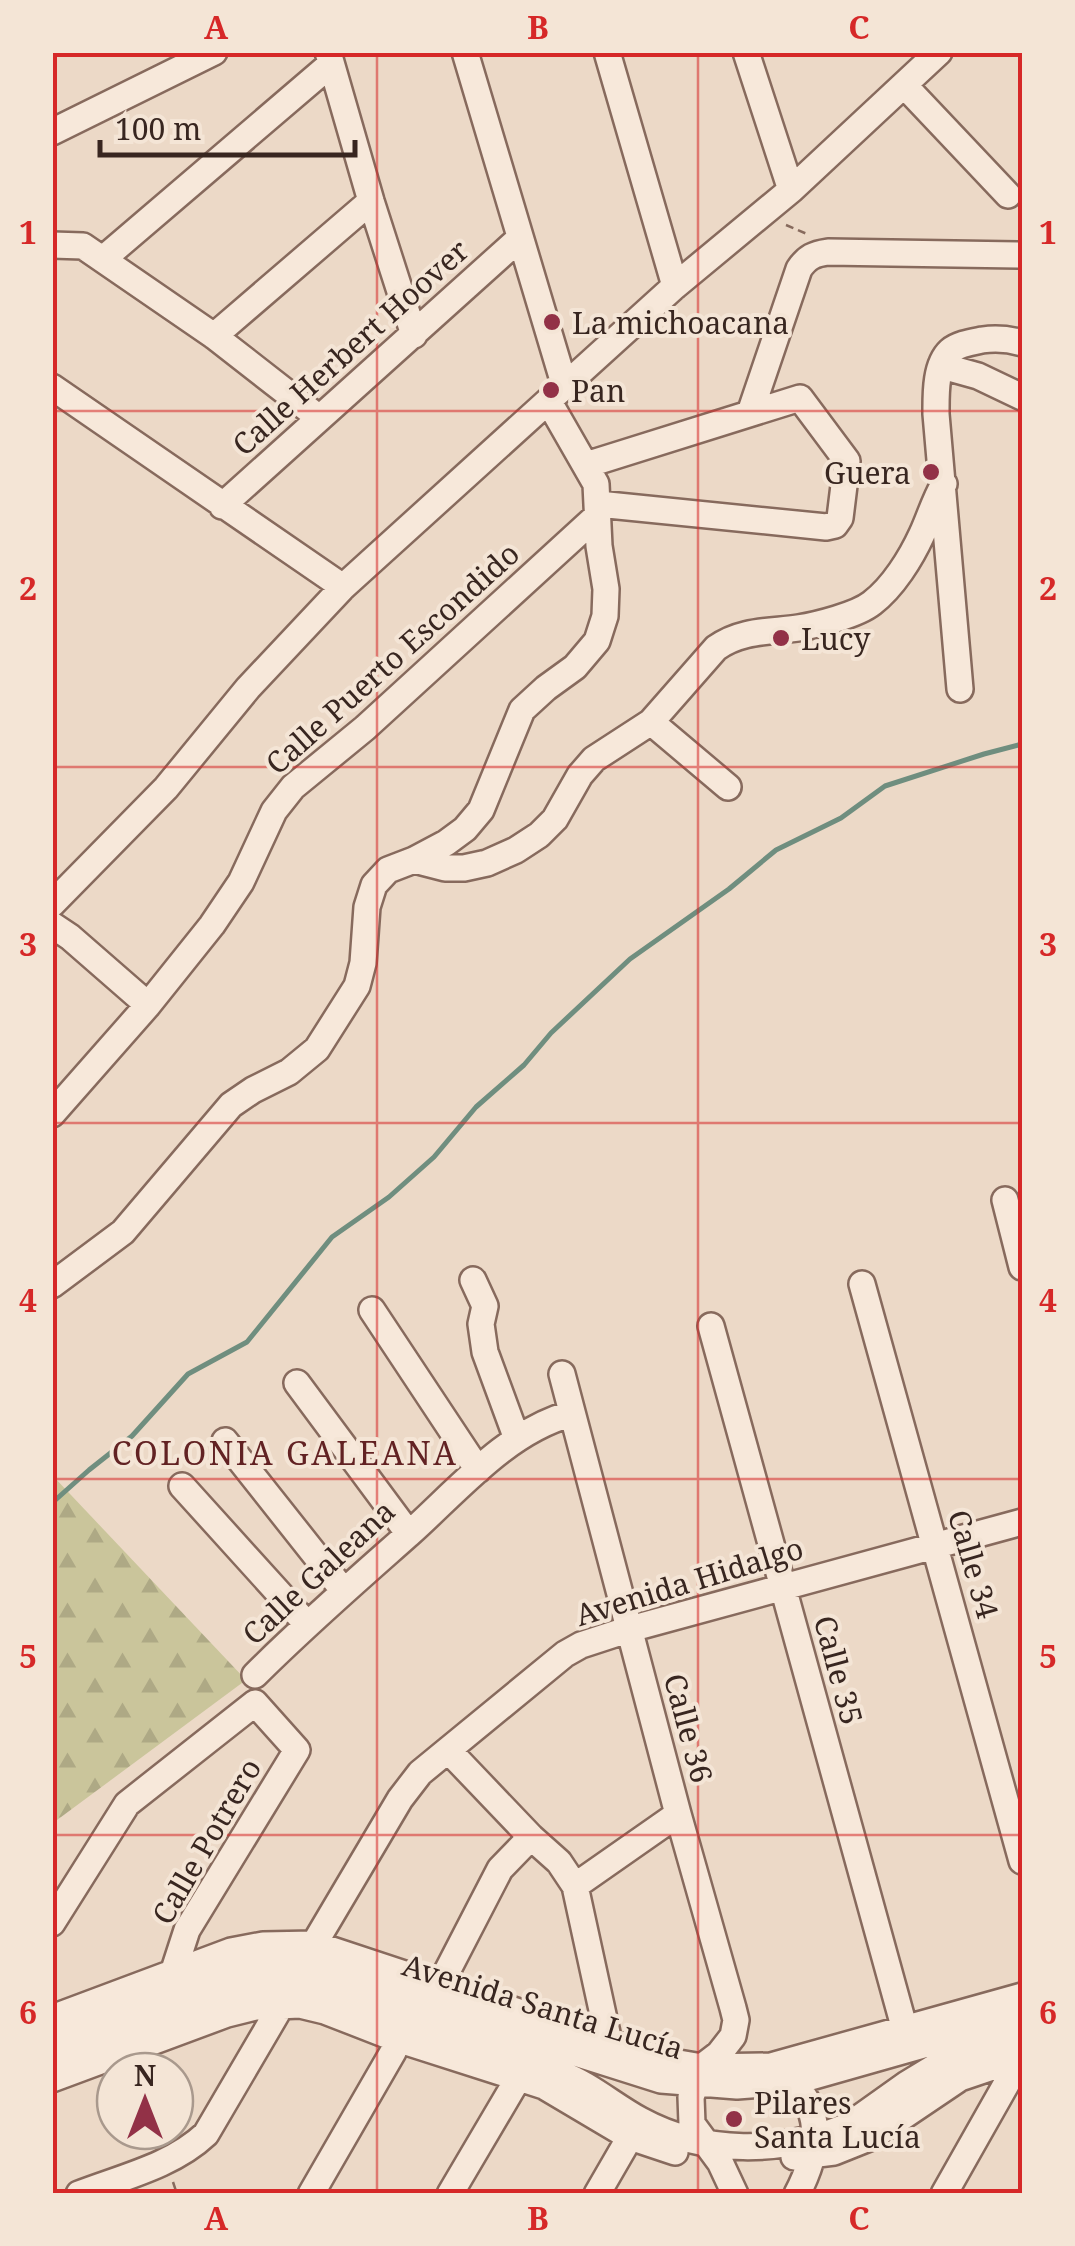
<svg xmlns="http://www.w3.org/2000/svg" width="1075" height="2246" font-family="'Noto Serif',serif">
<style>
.forest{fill:url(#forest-firs)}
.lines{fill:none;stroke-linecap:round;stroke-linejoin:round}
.stream{stroke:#6f8e7f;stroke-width:5}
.minor-casing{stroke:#876a5d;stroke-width:30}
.path{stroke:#876a5d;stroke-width:2.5;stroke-dasharray:8 5;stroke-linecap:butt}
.minor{stroke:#f7e8da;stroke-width:25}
.grid{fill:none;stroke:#d62828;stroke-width:2.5;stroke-opacity:0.55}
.poi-dot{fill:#923147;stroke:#f4e5d6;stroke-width:4}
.labels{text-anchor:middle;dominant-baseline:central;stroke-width:8;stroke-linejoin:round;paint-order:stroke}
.poi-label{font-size:30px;fill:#382620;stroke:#f4e5d6;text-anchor:start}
.street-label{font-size:30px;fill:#382620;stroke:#f4e5d6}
.neighbourhood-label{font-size:32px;letter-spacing:2.5px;fill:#622223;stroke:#f4e5d6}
.neatline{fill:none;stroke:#d62828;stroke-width:4}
.grid-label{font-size:32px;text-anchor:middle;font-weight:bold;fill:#d62828}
</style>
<defs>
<pattern id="forest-firs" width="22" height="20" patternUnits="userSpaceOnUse" patternTransform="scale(2.5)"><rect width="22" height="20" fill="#cac59b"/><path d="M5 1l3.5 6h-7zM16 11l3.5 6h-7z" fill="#aea985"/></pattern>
</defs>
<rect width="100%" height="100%" fill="#ecd9c7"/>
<path class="forest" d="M53 1476 246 1680 53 1823Z"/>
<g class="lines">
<path class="stream" d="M52 1503 89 1470 132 1436 188 1374 247 1342 332 1237 389 1197 434 1157 476 1107 524 1065 551 1033 630 959 729 889 776 850 841 818 885 786 984 754 1022 744"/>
<g class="minor-casing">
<path id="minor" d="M328 52 371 201 414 335
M465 52 565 387
M607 52 675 286
M746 52 791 190
M904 85 1008 195
M52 132 214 52
M52 245 83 246 214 336 318 417
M103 259 331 64
M214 336 371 201
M942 366 978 376 1022 397
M52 387 343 587
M750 413 799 269C807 257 814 254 828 252L1022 255
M586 465 800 398 847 461 840 518 835 525 826 527 598 504
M222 506 520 238
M960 689 936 414C936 395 935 365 950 351 958 344 972 342 982 340 996 338 1009 339 1022 343
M651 722 728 787
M414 860 445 868H464L487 863 516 850 539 835 555 819 580 775 594 759 651 722 716 648C741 630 769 632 798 628 817 625 857 615 872 603 893 587 911 558 922 534 930 517 934 501 944 484
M52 904 166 788 248 688 343 587 675 286 791 190 939 52
M52 925 70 937 148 1005
M52 1114 148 1005 212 925 241 882 274 811 293 787 365 728 597 516
M1005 1200 1022 1267
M473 1280 485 1306 481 1324 485 1352 517 1439
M862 1284 1022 1861
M52 1285 123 1232 231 1105 253 1090 289 1072 317 1049 357 986 363 963 367 907 374 885 388 870 414 860 446 843 465 829 481 810 522 710 546 688 575 667 597 641 605 616 606 589 599 546 596 484 549 402
M372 1310 478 1470
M711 1326 905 2030
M562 1374 678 1814 733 2008 736 2020 733 2036 719 2054 702 2067 691 2097 692 2124 720 2162 735 2194
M297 1383 409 1534
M225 1441 343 1590
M182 1486 306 1623
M255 1675C305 1625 357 1580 410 1533 458 1490 506 1432 570 1414
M448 1750 531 1837 559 1862 575 1886 609 2042
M575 1886 678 1814
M52 1923 127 1804 255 1703 297 1750 187 1930 174 1970
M307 1956 400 1799 420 1773 565 1654 581 1645 630 1629 1022 1522
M439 1987 500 1869 531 1837
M52 2018 231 1951 263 1945 314 1944 667 2061 702 2067 771 2066 1022 1996
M52 2038 217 1977C246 1969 272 1965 301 1966L661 2080 737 2086 793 2082 1022 2017
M52 2058 240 1990C267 1985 286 1985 314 1989 396 2017 479 2043 561 2074 589 2084 614 2106 640 2120 704 2155 782 2154 848 2126L907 2084 940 2064 1022 2034
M782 2074C826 2106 820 2150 797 2194
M52 2079 227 2014 255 2007 300 2005 325 2011 397 2039 544 2086 630 2137 675 2152
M794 2157 834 2152 874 2136 960 2078 1022 2057
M79 2194C123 2177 172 2166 206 2134L281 2006
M311 2194 393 2052 403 2027
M450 2194 519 2077
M597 2194 630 2137
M944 2194 1021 2058"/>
</g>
<path class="path" d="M786 225 807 234
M173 2182 177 2194"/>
<use href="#minor" class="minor"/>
</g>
<path class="grid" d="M377 52V2194M698 52V2194M52 411H1022M52 767H1022M52 1123H1022M52 1479H1022M52 1835H1022"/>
<g class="poi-dot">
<circle cx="552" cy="322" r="10"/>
<circle cx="551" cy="390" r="10"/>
<circle cx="931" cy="472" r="10"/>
<circle cx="781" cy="638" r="10"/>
<circle cx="734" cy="2119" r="10"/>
</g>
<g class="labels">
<g class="poi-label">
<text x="572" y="322">La michoacana</text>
<text x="571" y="390">Pan</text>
<text x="911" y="472" text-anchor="end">Guera</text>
<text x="801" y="638">Lucy</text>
<text x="754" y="2102">Pilares<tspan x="754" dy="34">Santa Lucía</tspan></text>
</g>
<g class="street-label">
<text transform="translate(350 347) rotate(-42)">Calle Herbert Hoover</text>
<text transform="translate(392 658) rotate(-42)">Calle Puerto Escondido</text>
<text transform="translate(974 1564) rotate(74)">Calle 34</text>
<text transform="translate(318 1572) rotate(-43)">Calle Galeana</text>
<text transform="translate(689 1581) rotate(-17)">Avenida Hidalgo</text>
<text transform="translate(839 1670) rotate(75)">Calle 35</text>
<text transform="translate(689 1728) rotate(75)">Calle 36</text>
<text transform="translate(206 1841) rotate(-60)">Calle Potrero</text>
<text transform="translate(543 2006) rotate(17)">Avenida Santa Lucía</text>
</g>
<g class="neighbourhood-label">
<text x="285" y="1452">COLONIA GALEANA</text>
</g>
</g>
<rect width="1075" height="2246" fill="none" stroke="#f4e5d6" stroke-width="110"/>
<g transform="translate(145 2101)"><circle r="48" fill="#f4e5d6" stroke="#a9998d" stroke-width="2.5"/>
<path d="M0-8L18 38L0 25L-18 38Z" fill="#923147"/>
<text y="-15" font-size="28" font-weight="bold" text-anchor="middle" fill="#382620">N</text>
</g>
<path d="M100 140v15h255v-15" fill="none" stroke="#382620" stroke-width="5"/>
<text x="115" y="140" font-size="30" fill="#382620" stroke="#f4e5d6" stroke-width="8" paint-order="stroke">100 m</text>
<rect x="55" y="55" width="965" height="2136" class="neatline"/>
<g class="grid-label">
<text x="216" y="39">A</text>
<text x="538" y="39">B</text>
<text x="859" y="39">C</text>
<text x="28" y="244">1</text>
<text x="1048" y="244">1</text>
<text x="28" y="600">2</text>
<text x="1048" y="600">2</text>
<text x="28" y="956">3</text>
<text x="1048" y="956">3</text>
<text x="28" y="1312">4</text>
<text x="1048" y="1312">4</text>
<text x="28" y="1668">5</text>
<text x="1048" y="1668">5</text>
<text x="28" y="2024">6</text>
<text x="1048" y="2024">6</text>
<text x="216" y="2230">A</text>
<text x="538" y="2230">B</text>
<text x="859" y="2230">C</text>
</g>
</svg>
